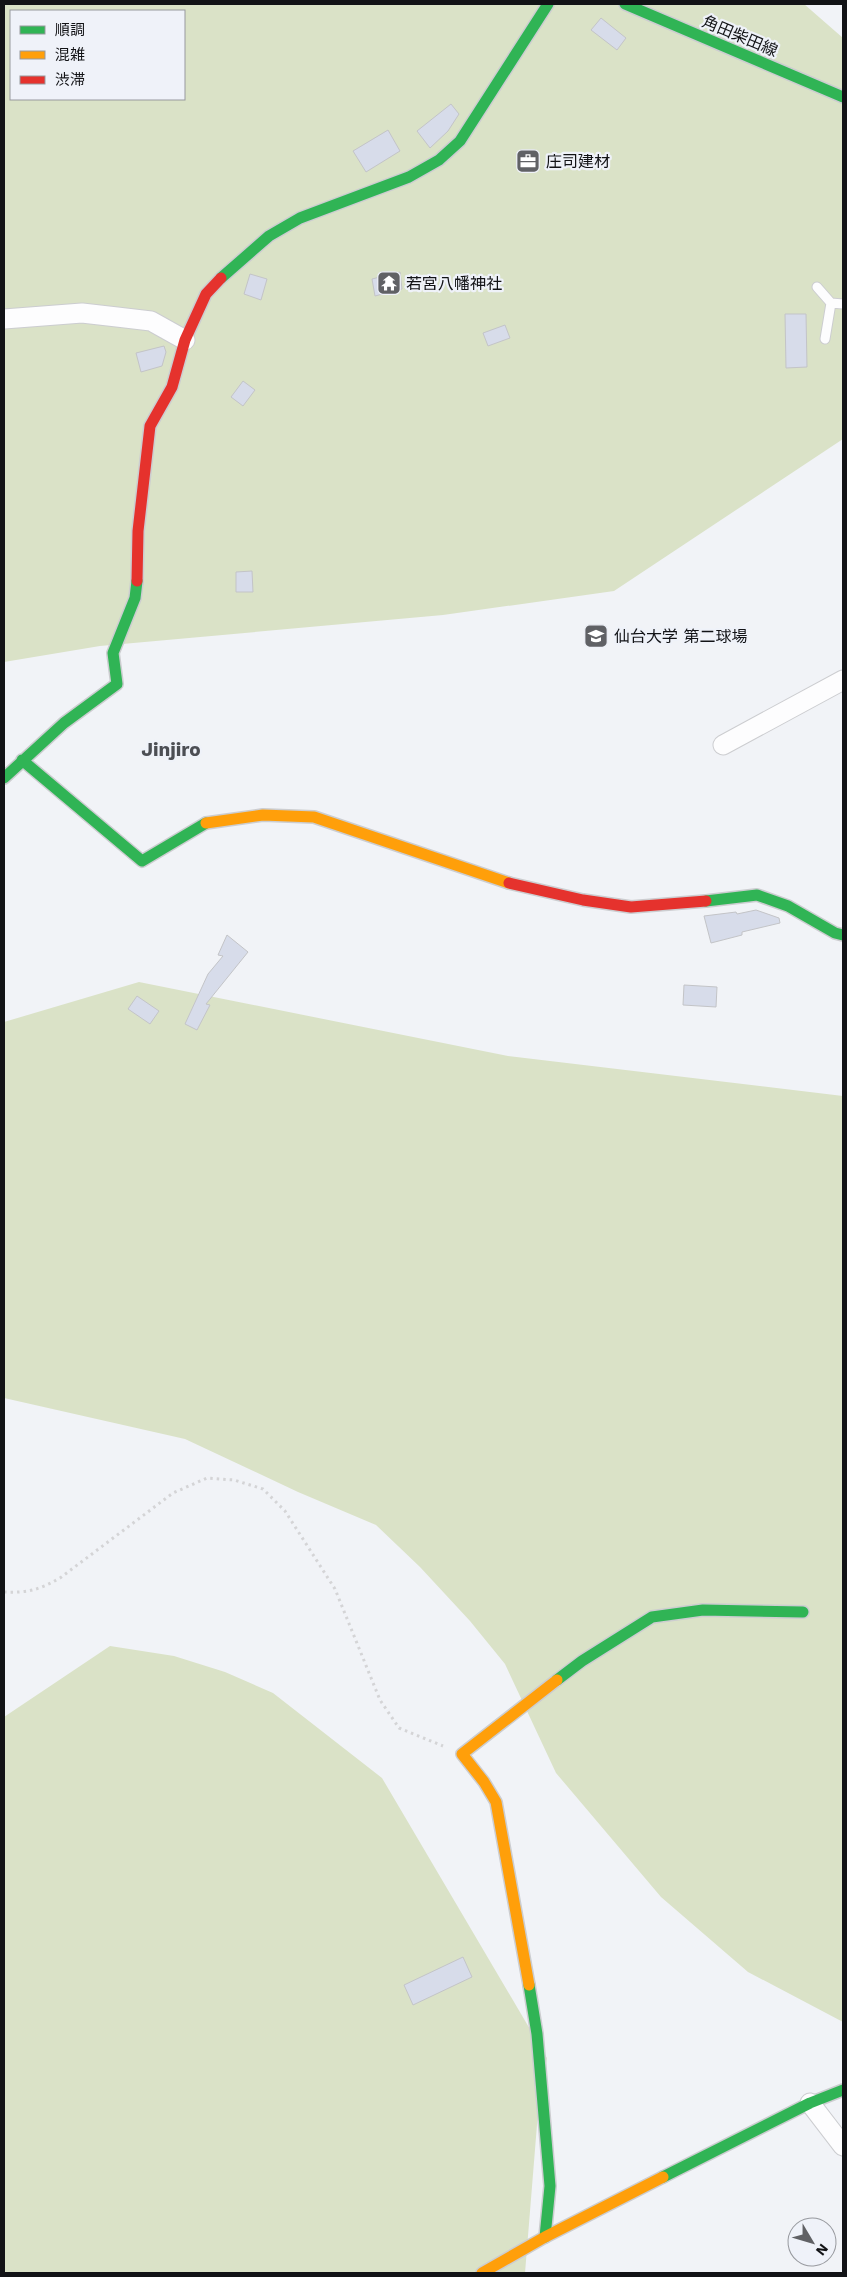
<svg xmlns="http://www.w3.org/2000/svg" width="847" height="2277" font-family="'Work Sans','Noto Sans JP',sans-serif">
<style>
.green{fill:#dae2c7;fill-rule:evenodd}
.building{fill:#d7dcea;stroke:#c3c4c7}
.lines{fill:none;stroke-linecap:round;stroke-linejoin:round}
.lane-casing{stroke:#cccdd0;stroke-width:11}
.street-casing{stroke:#cccdd0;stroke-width:21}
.fast-casing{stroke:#cccdd0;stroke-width:14}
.slow-casing{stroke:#cccdd0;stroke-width:14}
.jam-casing{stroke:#cccdd0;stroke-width:14}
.path{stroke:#d4d4d6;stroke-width:3;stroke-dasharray:2.5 4;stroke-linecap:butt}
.lane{stroke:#fdfdfe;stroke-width:9}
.street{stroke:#fdfdfe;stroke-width:19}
.fast{stroke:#30b455;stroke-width:11}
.slow{stroke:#ff9f0a;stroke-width:11}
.jam{stroke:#e5322d;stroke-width:11}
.labels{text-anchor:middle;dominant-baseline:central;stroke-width:4.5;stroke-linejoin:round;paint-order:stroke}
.street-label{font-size:16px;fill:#121316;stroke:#eff2f9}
.poi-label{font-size:16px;fill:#121316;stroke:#eff2f9;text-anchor:start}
.quarter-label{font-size:19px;font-weight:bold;fill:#4c4e54;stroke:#eff2f9}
</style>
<rect width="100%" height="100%" fill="#f1f3f7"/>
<path class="green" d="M4 4H804L843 38V439L614 591 443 615 100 646 4 662ZM11 11H184V99H11Z
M139 982 508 1056 843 1096V2022L748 1972 661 1897 556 1773 505 1664 470 1621 420 1567 376 1525 298 1492 185 1439 4 1398V1022Z
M110 1646 174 1656 225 1672 273 1693 382 1778 547 2058 539 2100 525 2273H4V1717Z"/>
<path class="building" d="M601 18 626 38 617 50 591 30Z
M451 104 459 114 448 131 430 148 417 131Z
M388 130 400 151 366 172 353 151Z
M400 272 402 289 375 296 372 279Z
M250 274 267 279 261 300 244 294Z
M785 314H806L807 367 786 368Z
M505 325 510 338 488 346 483 333Z
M164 346 166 352 162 366 141 372 136 353Z
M243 381 255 390 243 406 231 397Z
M252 571 253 592H236V572Z
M756 910 779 918 780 923 742 932V935L711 943 704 916 736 912 737 914Z
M227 935 248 952 206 1004 210 1005 197 1030 185 1024 208 974 223 956 218 955Z
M684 985 717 987 716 1007 683 1005Z
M137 996 159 1011 150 1024 128 1009Z
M463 1957 472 1977 413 2005 404 1985Z"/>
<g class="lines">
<g class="lane-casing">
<path id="lane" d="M817 287 831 303 843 304
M825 339 831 303"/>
</g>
<g class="street-casing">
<path id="street" d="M4 319 82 313 117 317 151 321 185 340
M723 745 843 680
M810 2103 843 2146"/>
</g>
<g class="fast-casing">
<path id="fast" d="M625 4 843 97
M221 278 269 236 300 218 409 177 439 160 460 141 548 4
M22 760 142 861 206 823
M4 778 64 723 117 684 113 653 135 598 137 581
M706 901 757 895 788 906 835 933 843 935
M557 1680 582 1661 652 1617 703 1610 803 1612
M529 1985 537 2034 550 2186 545 2237
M663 2177 810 2103 843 2090"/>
</g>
<g class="slow-casing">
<path id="slow" d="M206 823 263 815 314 817 509 883
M529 1985 496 1802 484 1782 462 1754 557 1680
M482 2273 545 2237 663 2177"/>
</g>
<g class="jam-casing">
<path id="jam" d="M137 581 138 531 150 426 172 387 185 340 206 294 221 278
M509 883 583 900 631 907 706 901"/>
</g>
<path class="path" d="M4 1592C27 1593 39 1590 60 1578L173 1493 207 1478 234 1480 263 1489 285 1511 335 1589 380 1700 399 1728 443 1746"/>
<use href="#lane" class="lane"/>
<use href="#street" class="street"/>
<use href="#fast" class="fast"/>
<use href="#slow" class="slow"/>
<use href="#jam" class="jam"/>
</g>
<defs>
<g id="office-square" transform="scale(1.25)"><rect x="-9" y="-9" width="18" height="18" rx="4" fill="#606165" stroke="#eff2f9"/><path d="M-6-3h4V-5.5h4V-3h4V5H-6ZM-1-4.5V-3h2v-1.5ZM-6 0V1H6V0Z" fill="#fff"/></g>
<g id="temple-square" transform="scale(1.25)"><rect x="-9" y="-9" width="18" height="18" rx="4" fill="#606165" stroke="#eff2f9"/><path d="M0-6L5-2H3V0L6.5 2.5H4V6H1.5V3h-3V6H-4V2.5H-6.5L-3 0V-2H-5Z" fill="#fff"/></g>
<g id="university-square" transform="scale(1.25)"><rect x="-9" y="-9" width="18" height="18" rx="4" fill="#606165" stroke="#eff2f9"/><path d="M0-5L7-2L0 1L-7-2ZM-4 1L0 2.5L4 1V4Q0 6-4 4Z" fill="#fff"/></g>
</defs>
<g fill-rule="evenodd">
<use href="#office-square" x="528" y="161"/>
<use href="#temple-square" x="389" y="283"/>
<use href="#university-square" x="596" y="636"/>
</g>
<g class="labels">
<g class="street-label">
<text transform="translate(740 36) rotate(23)">角田柴田線</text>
</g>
<g class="poi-label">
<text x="546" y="161">庄司建材</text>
<text x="406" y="283">若宮八幡神社</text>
<text x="614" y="636">仙台大学 第二球場</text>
</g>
<g class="quarter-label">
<text x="171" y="749">Jinjiro</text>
</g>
</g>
<rect width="847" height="2277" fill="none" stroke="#121316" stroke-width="10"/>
<rect x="10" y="10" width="175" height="90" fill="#eff2f9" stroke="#97999e"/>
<rect x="20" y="26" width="25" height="8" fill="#30b455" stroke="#97999e"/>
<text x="55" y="35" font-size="15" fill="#121316">順調</text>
<rect x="20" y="51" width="25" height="8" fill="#ff9f0a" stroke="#97999e"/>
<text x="55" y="60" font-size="15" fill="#121316">混雑</text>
<rect x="20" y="76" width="25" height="8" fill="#e5322d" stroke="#97999e"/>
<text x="55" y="85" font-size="15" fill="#121316">渋滞</text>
<g transform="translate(812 2242) rotate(128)"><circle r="24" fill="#eff2f9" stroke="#97999e"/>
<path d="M0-4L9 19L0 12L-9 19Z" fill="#606165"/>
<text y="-8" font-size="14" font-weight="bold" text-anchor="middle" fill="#121316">N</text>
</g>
</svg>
